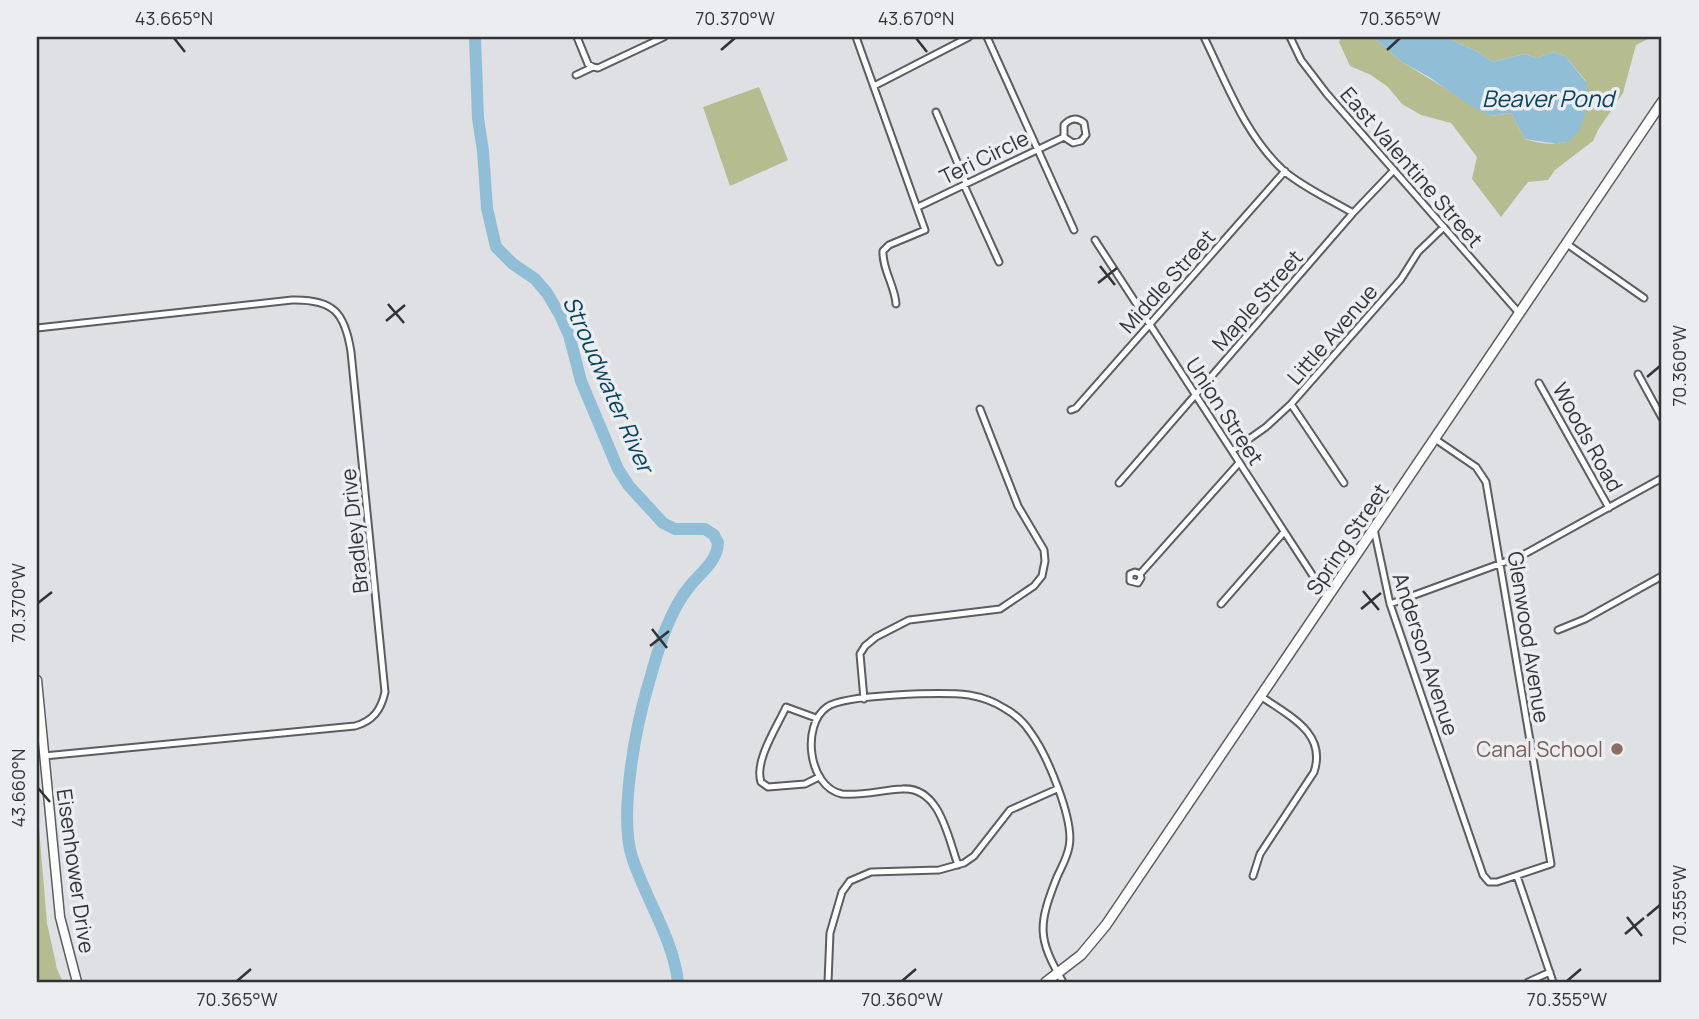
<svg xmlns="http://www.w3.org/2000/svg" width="1699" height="1019" font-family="Manrope,sans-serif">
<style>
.green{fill:#b5bc90}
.water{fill:#90bed7}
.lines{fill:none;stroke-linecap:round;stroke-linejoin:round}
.river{stroke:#90bed7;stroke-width:12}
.street-casing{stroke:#5c5d61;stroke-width:9}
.secondary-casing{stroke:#5c5d61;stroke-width:11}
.primary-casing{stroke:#5c5d61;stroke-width:12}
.street{stroke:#fff;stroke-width:5}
.secondary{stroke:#fff;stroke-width:8}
.primary{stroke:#fff;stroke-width:9}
.ticks{fill:none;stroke:#313234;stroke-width:2.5}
.education-dot{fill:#8d6e63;stroke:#ecedf1;stroke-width:2.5}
.labels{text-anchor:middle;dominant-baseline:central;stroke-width:7;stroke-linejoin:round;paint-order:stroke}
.street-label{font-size:21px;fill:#313234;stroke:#ecedf1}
.education-label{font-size:21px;fill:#785e54;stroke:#ecedf1;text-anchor:end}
.water-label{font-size:23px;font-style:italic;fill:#02445d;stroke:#ecedf1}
.neatline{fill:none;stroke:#313234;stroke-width:2.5}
.ticks-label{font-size:18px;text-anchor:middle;fill:#313234}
</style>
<rect width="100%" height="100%" fill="#dfe0e4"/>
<path class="green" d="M1341 37H1373L1402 62 1491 116 1511 113 1525 139C1583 156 1579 127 1586 81L1565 56 1553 52 1537 58 1524 54 1492 62 1480 53 1445 37H1652L1636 45 1623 93 1598 130 1593 141 1555 170 1548 180 1528 182 1501 217 1472 179 1477 157 1451 123 1421 115 1402 104 1388 87 1371 75 1350 66 1339 42Z
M759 87 788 160 730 186 703 107Z
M37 805 47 923 57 969 63 982H37Z"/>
<path class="water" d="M1373 37H1445L1480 53 1492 62 1524 54 1537 58 1553 52 1565 56 1586 82 1590 100 1579 130 1571 140 1557 144 1525 139 1511 113 1491 116 1471 106 1429 77 1402 62Z"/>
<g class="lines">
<path class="river" d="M475 37 478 118 483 151 487 208 496 247 513 264 535 279 547 293 560 315 569 335 581 381 618 469 629 486 663 523 675 529H705L714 535 718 543C717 562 701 572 690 586 667 613 657 655 647 689 635 731 619 816 632 857 646 900 673 938 678 982"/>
<g class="street-casing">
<path id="street" d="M577 37 588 64 593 67
M856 37 925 230 889 245 883 251C882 269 895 286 896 304
M987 37 1074 230
M1204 37C1227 84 1245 135 1284 171 1304 188 1331 200 1353 213
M1290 37 1301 60 1327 94 1519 313
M576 75 593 67 598 68 664 37
M874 86 969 37
M936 112 966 183
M964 185 999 262
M918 207 1064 137 1073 143 1081 141 1086 135 1084 123C1077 117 1070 118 1064 125V137
M1095 240 1328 599
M1567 244 1644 298
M37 328 292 300C334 299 345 313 351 352L385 692C381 710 373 721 355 726L44 756
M1638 374 1662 418
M1539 383 1609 508
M1291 404 1344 483
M1071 410 1076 408 1285 171
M1232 451 1266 427 1291 404 1401 279 1418 252 1444 227
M1119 483 1353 213 1394 170
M1374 529 1390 604 1483 875 1489 882H1497L1551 864 1486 482 1476 467 1435 439
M1140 574 1141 578 1138 583 1130 581V574L1135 572 1140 574 1239 463
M1221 604 1284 532
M1390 604 1521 556 1662 478
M1558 630 1585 619 1662 576
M864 699 860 654 865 646 876 637 909 620 1000 609 1034 586 1042 576 1045 561 1044 550 1018 506 980 409
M816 718 786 707C777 727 754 761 761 782L768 787 805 784 819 777
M958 865C948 838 940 786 902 789 882 790 862 796 842 794 808 787 801 725 827 707 845 694 945 692 969 695 981 697 993 701 1004 708 1015 714 1024 722 1031 733 1047 755 1075 821 1069 847 1067 858 1061 868 1057 877 1038 925 1037 938 1063 982
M1253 876 1260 854 1314 772C1327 733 1289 716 1262 697
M1517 876 1553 982
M828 982 830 933 842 892 850 881 871 872 939 870 964 863 974 856 1010 810 1057 789
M1528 982 1550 972"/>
</g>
<g class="secondary-casing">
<path id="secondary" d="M37 680 60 917 77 982"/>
</g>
<g class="primary-casing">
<path id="primary" d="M1046 982 1081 955 1106 925 1662 102"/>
</g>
<use href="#street" class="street"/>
<use href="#secondary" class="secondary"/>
<use href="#primary" class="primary"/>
</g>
<path class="ticks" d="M174 38 185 52M916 38 927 52M721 50 735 38M1387 50 1400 38M1100 266 1115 285M1098 283 1117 268M388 304 404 323M386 321 405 305M1647 377 1660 366M1363 591 1379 610M38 603 52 592M1361 609 1381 593M652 629 667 648M650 646 669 631M38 788 50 802M1647 916 1660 905M1627 917 1642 936M1625 934 1644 918M237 981 251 969M902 981 916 969M1567 981 1581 969"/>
<circle class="education-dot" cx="1617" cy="749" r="7"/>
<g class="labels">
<g class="street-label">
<text transform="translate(984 157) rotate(-26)">Teri Circle</text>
<text transform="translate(1412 167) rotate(49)">East Valentine Street</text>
<text transform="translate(1167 281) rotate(-48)">Middle Street</text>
<text transform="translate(1257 300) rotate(-49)">Maple Street</text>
<text transform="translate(1332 334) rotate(-49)">Little Avenue</text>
<text transform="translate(1225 411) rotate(57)">Union Street</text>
<text transform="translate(1588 437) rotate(61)">Woods Road</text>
<text transform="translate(354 531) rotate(-96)">Bradley Drive</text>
<text transform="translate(1347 539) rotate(-56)">Spring Street</text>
<text transform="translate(1529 637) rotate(81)">Glenwood Avenue</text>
<text transform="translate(1426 654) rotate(72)">Anderson Avenue</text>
<text transform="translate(76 871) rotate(82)">Eisenhower Drive</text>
</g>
<g class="education-label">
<text x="1603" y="749">Canal School</text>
</g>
<g class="water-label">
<text x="1548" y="98">Beaver Pond</text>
<text transform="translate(609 384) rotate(66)">Stroudwater River</text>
</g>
</g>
<rect width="1699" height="1019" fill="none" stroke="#ecedf1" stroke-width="77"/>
<rect x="38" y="38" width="1622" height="943" class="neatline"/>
<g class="ticks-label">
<text x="174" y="25">43.665°N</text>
<text x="735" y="25">70.370°W</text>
<text x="916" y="25">43.670°N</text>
<text x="1400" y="25">70.365°W</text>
<text transform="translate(1680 366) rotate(-90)" y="6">70.360°W</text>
<text transform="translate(19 603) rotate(-90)" y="6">70.370°W</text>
<text transform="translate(19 788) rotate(-90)" y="6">43.660°N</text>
<text transform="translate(1680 905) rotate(-90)" y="6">70.355°W</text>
<text x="237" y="1006">70.365°W</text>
<text x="902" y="1006">70.360°W</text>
<text x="1567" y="1006">70.355°W</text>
</g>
</svg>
